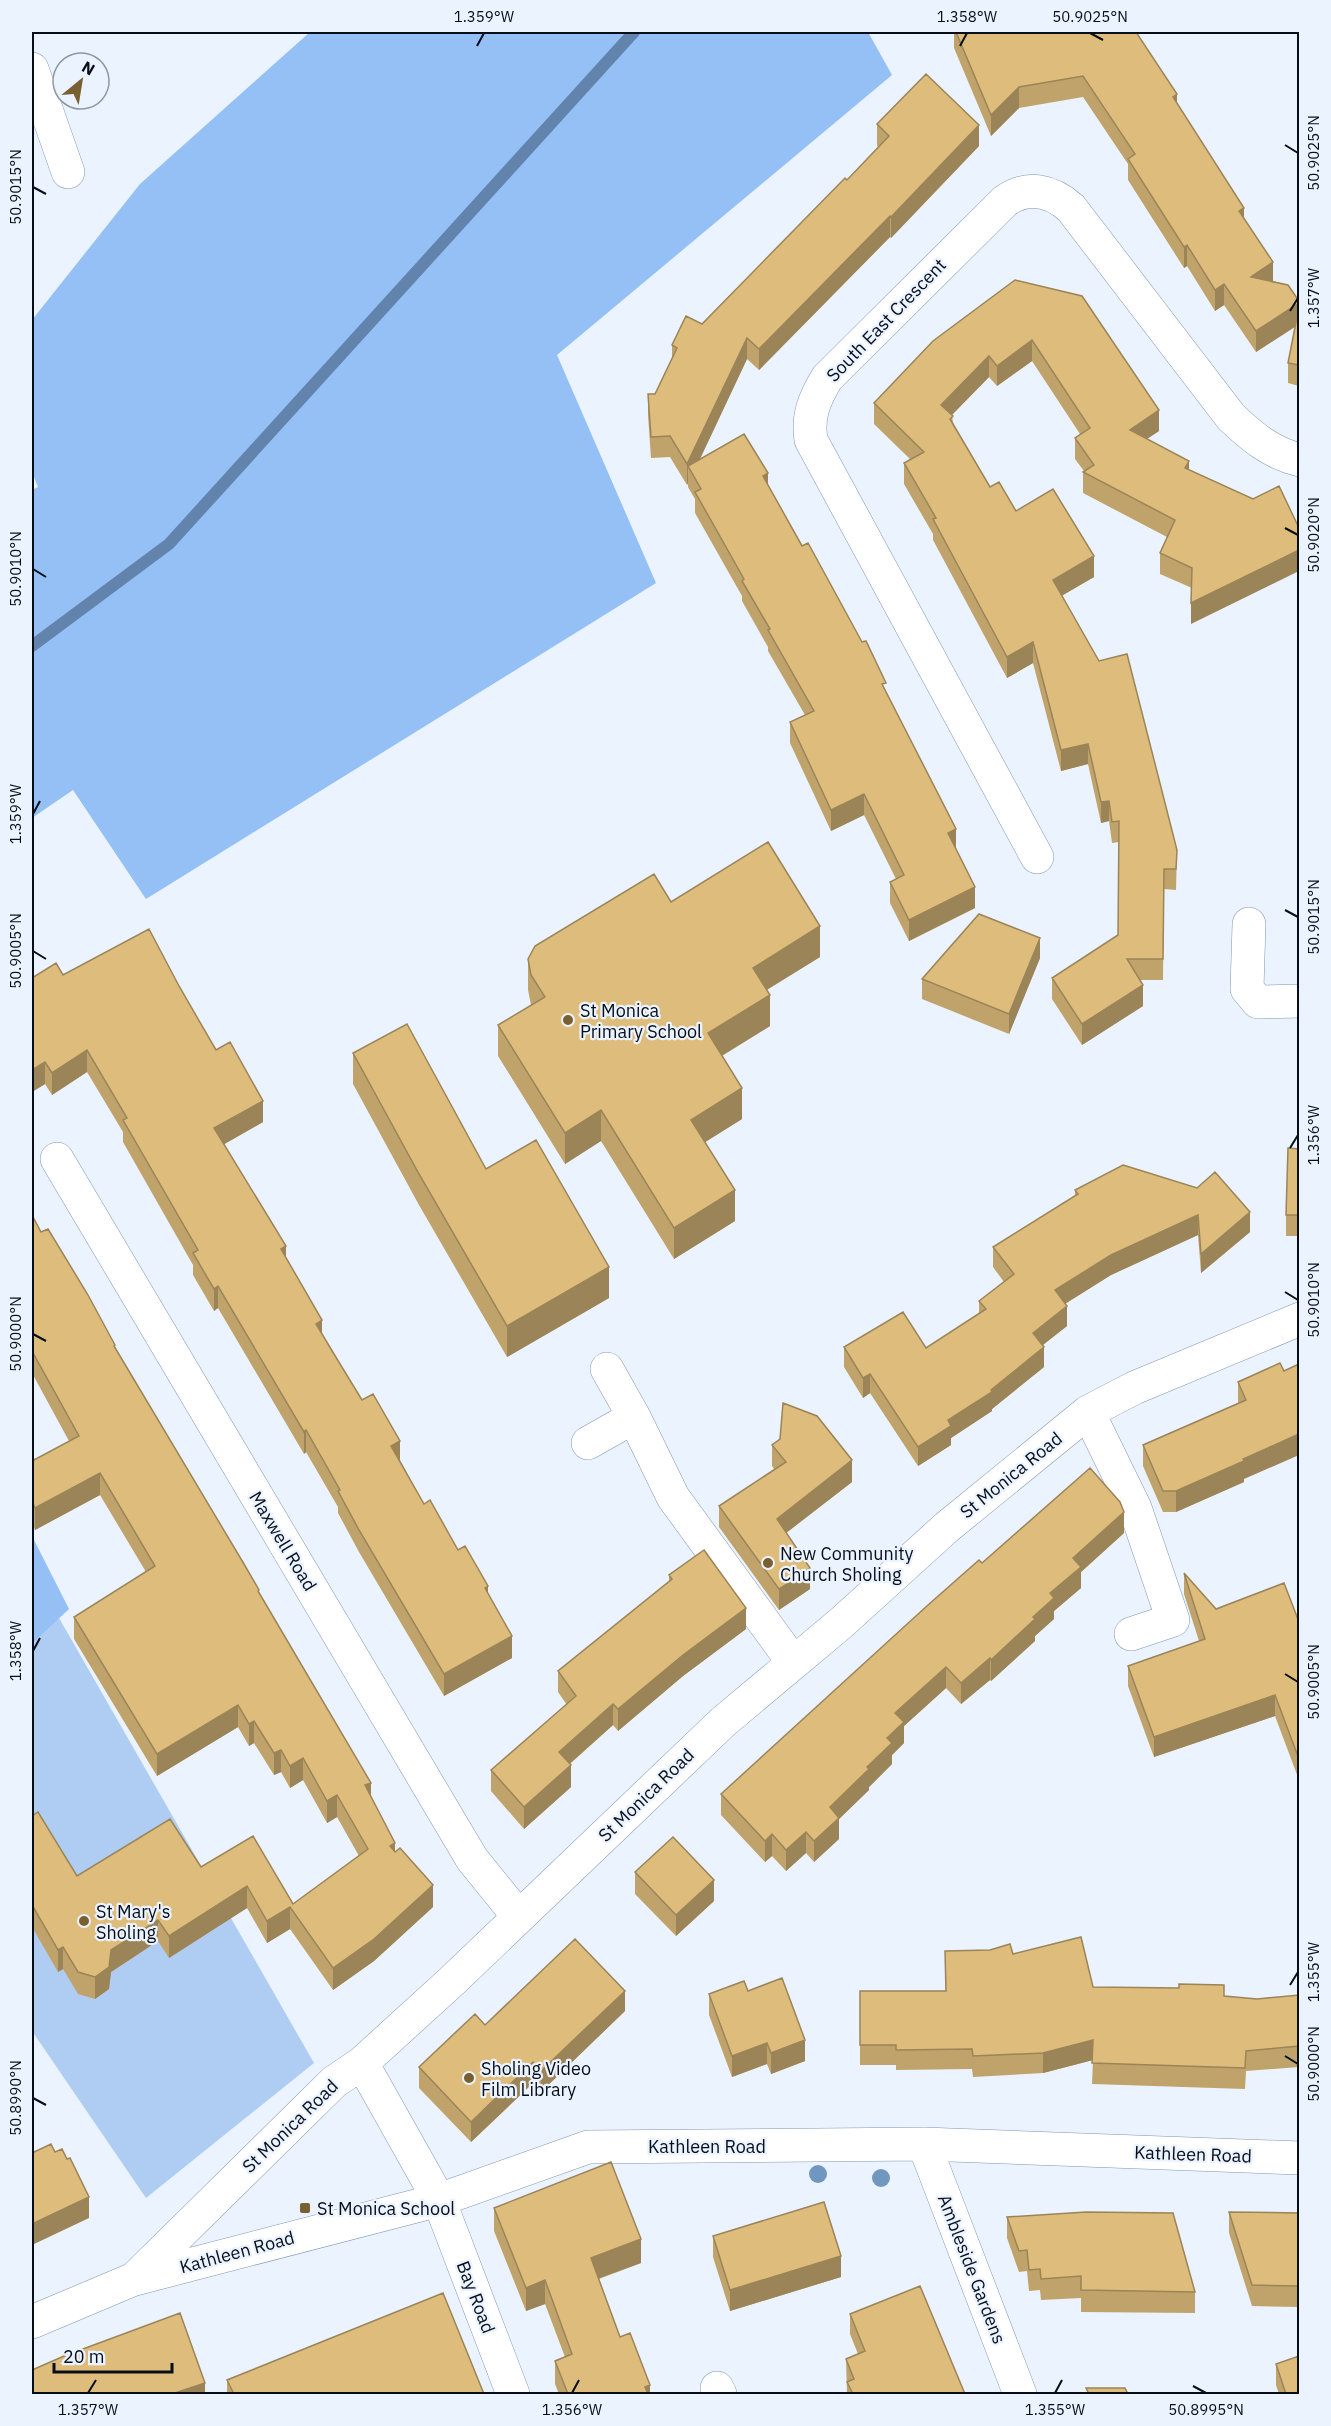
<svg xmlns="http://www.w3.org/2000/svg" width="1331" height="2426" font-family="'IBM Plex Sans',sans-serif">
<style>
.green{fill:#afcdf3}
.forest{fill:#94c0f6}
.lines{fill:none;stroke-linecap:round;stroke-linejoin:round}
.stream{stroke:#6283ac;stroke-width:12}
.minor-casing{stroke:#8297b2;stroke-width:34}
.minor{stroke:#fff;stroke-width:33}
.tree{fill:#7197c0}
.wall{fill:#bfa36b}
.shaded-wall{fill:#9b8457}
.building{fill:#debd7c;stroke:#9b8457;stroke-width:1.5}
.ticks{fill:none;stroke:#070e18;stroke-width:2}
.poi-dot{fill:#786031;stroke:#eaf3ff;stroke-width:2}
.labels{text-anchor:middle;dominant-baseline:central;stroke-width:4.5;stroke-linejoin:round;paint-order:stroke}
.street-label{font-size:18px;fill:#070e18;stroke:#eaf3ff}
.poi-label{font-size:18px;fill:#070e18;stroke:#eaf3ff;text-anchor:start}
.neatline{fill:none;stroke:#070e18;stroke-width:2}
.ticks-label{font-size:15px;text-anchor:middle;fill:#070e18}
</style>
<rect width="100%" height="100%" fill="#eaf3ff"/>
<path class="green" d="M59 1618 314 2063 146 2198 32 2031V1644Z"/>
<path class="forest" d="M310 32H868L892 75 557 355 656 583 146 899 73 790 32 818V490L38 487 32 472V320L140 184Z
M32 1536 69 1609 32 1644Z"/>
<g class="lines">
<path class="stream" d="M32 646 169 544 634 32"/>
<g class="minor-casing">
<path id="minor" d="M32 69 68 172
M1037 857 811 440C807 415 815 398 827 378L1005 201C1028 185 1051 190 1071 208L1231 417C1252 437 1271 453 1300 460
M1249 924 1247 989 1258 1002 1300 1001
M57 1159 472 1859 519 1917
M607 1369 634 1417 673 1497 793 1662
M1088 1412 1135 1508 1173 1620 1131 1634
M588 1443 634 1417
M362 2063 439 2200 513 2394
M924 2144 1020 2394
M135 2279 439 2200 588 2147 924 2144 1300 2158
M32 2322 134 2279 334 2082 362 2063 452 1981 723 1722 840 1624 947 1527 1088 1412 1134 1388 1300 1319
M717 2388 720 2394"/>
</g>
<use href="#minor" class="minor"/>
</g>
<g class="tree">
<circle cx="818" cy="2174" r="9"/>
<circle cx="881" cy="2178" r="9"/>
</g>
<path class="wall" d="M954 32H1136L1177 104 1244 217 1273 281 1299 301V386L1288 383V363L1295 327 1256 352 1224 305 1215 311 1187 266 1184 268 1128 180V164L1083 97 1019 108 991 136 954 48Z
M877 124 979 146 891 238 890 237 759 370 747 359 699 460 768 485 886 691 956 849 975 908 909 941 890 903V882L896 879 864 815 831 831 790 743V722L805 715 768 651V647L742 601V596L695 513V499L688 487V483L687 485 670 457 651 458 648 415V394H655L672 359V345L702 324 847 180 878 147 877 145Z
M1015 280 1159 431 1147 439 1189 470 1253 499 1191 624 1192 588 1160 574V553L1167 537 1083 493V472L1084 471 1075 459V438L1080 434 1032 361 997 386 989 377 952 415 953 423 990 487 1016 511 1094 577 1062 595 1177 850 1176 890 1164 889 1163 980H1140L1143 1006 1082 1045 1052 999V978L1118 935 1119 842 1112 843 1109 821 1101 823 1088 764 1061 771 1033 663 1007 678 933 540V534L904 484V463L910 459 874 424V403Z
M671 902 820 957 767 990 770 1026 722 1056 742 1119 705 1142 735 1221 674 1259 601 1141 565 1164 498 1056V1025L531 1005 528 990V959Z
M1040 958 1009 1034 922 999V979Z
M63 975 179 986 216 1050 263 1122 224 1144 286 1258 322 1334 362 1400 400 1460 424 1504 458 1550 488 1595 512 1658 444 1696 359 1552 338 1513V1507L306 1452 304 1454 218 1308 214 1311 193 1275V1265L123 1142V1132L87 1072 52 1095 45 1084 32 1092Z
M1299 1005V1072H1298Z
M353 1053 609 1298 507 1357 419 1205 353 1084Z
M1299 1149V1236H1286V1215Z
M1075 1190 1250 1232 1201 1273 1198 1235 1111 1275 1065 1304 1067 1326 1042 1345 1044 1367 992 1409V1411L951 1438V1445L918 1466 870 1393 863 1398 844 1367V1347L926 1348 979 1314V1301L1004 1282 993 1267V1247L1075 1196Z
M32 1215 41 1232 115 1348 259 1594 371 1796 395 1851 433 1907 374 1961 333 1990 290 1929 267 1943 247 1908 169 1958 158 1941 111 1972 109 1989 95 1999 78 1994 63 1969 58 1972 32 1927V1816L77 1876 201 1867 293 1904 359 1856 337 1817 327 1823 303 1780 290 1788 281 1772 274 1775 254 1743 249 1746 238 1727 157 1776 74 1639V1617L146 1572 100 1495 35 1530 32 1523V1461L69 1441 32 1373Z
M1280 1363 1244 1479V1482L1176 1512H1163L1143 1466V1445L1238 1403V1382Z
M772 1445 852 1482 786 1533 810 1589 779 1610 719 1527V1506L775 1470 772 1466Z
M1124 1533 1081 1572V1588L1054 1611V1619L1035 1636V1641L991 1681 990 1680 961 1704 946 1688 904 1726V1743L892 1755V1764L869 1787V1790L839 1819V1839L814 1862 806 1853 786 1871 772 1856 765 1862 721 1815V1794L982 1563Z
M1184 1573 1216 1609 1299 1622V1780L1275 1716 1154 1757 1128 1686V1666L1199 1641 1184 1594Z
M669 1575 746 1629 683 1676 618 1731 613 1725 570 1764 571 1787 524 1829 491 1791V1770L567 1705 558 1692V1671L669 1582Z
M635 1872 714 1901 676 1936 635 1894Z
M945 1951 1013 1954 1093 1987 1257 1999 1299 1995V2067L1246 2071 1245 2089 1092 2084 1093 2060 1043 2073 973 2077 972 2069 896 2070V2065H860V1991H946Z
M748 1991 805 2061 771 2074 767 2064 732 2077 709 2015V1994Z
M625 2011 541 2092 533 2083 471 2142 419 2088V2067L485 2025Z
M494 2208 641 2263 599 2279 620 2337 650 2394H559L555 2384V2361L565 2357 545 2304 526 2311 494 2231Z
M1229 2212 1299 2213V2307L1252 2306 1229 2233Z
M1007 2217 1195 2292V2313L1081 2312V2298L1041 2300 1040 2290 1029 2291 1027 2271 1019 2272 1007 2238Z
M713 2236 841 2277 730 2311 713 2257Z
M850 2314 965 2394H847L846 2359 858 2354 850 2334Z
M1276 2364 1299 2394H1279L1276 2385Z
M227 2380 484 2394H227Z"/>
<path class="shaded-wall" d="M1019 87V108L991 136V115Z
M1177 94V115L1173 97Z
M979 125V146L891 238V217Z
M1244 208V229L1239 211Z
M890 216V237L759 370V349Z
M1187 245V266L1184 268V247Z
M1273 262V283L1251 277Z
M1224 284V305L1215 311V290Z
M1299 303V324L1256 352V331Z
M747 338V359L693 474 688 466V483L687 485V464Z
M1032 340V361L997 386V366Z
M989 356V377L941 426V405Z
M1159 410V431L1130 450V430Z
M1189 461V481L1185 468Z
M768 473V494L763 476Z
M1299 550V571L1191 624V603Z
M1094 556V577L1053 601V580Z
M1033 642V663L1007 678V657Z
M1088 744V764L1061 771V750Z
M864 794V815L831 831V810Z
M1109 801V821L1101 823V802Z
M956 829V850L948 833Z
M975 887V908L909 941V920Z
M820 926V957L753 998V968Z
M1040 938V958L1009 1034V1014Z
M1143 985V1006L1082 1045V1024Z
M770 995V1026L708 1064V1033Z
M87 1050V1072L52 1095V1073Z
M45 1062V1084L32 1092V1070Z
M742 1088V1119L691 1151V1120Z
M263 1101V1122L214 1150V1128Z
M601 1110V1141L565 1164V1133Z
M735 1190V1221L674 1259V1228Z
M1250 1212V1232L1201 1273V1254Z
M1198 1215V1235L1111 1275 1055 1310V1290L1111 1255Z
M286 1246V1268L281 1249Z
M609 1267V1298L507 1357V1326Z
M218 1286V1308L214 1311V1289Z
M1067 1306V1326L1033 1353V1333Z
M322 1320V1342L316 1324Z
M1044 1347V1367L992 1409V1411L951 1438V1445L918 1466V1447L948 1420 991 1390Z
M870 1374V1393L863 1398V1378Z
M306 1430V1452L304 1454V1432Z
M1299 1434V1455L1244 1479V1482L1176 1512V1491L1243 1459Z
M400 1441V1463L391 1446Z
M852 1460V1482L777 1540V1519Z
M100 1473V1495L35 1530V1508Z
M1124 1512V1533L1081 1572V1588L1054 1611V1619L1035 1636V1641L991 1681V1660L1033 1617 1050 1593 1073 1558Z
M810 1568V1589L779 1610V1589Z
M488 1586V1608L485 1588Z
M746 1608V1629L683 1676 618 1731V1709L683 1655Z
M512 1636V1658L444 1696V1674Z
M990 1658V1680L961 1704V1683Z
M946 1667V1688L904 1726V1743L892 1755V1764L869 1787V1790L839 1819V1839L814 1862V1841L830 1807 867 1767 887 1738 895 1713Z
M1275 1695V1716L1154 1757V1737Z
M613 1704V1725L559 1773V1752Z
M238 1705V1727L157 1776V1754Z
M254 1721V1743L249 1746V1724Z
M281 1750V1772L274 1775V1753Z
M303 1758V1780L290 1788V1766Z
M571 1765V1787L524 1829V1807Z
M371 1783V1804L365 1785Z
M337 1795V1817L327 1823V1801Z
M806 1832V1853L786 1871V1850Z
M772 1834V1856L765 1862V1841Z
M395 1843V1865L390 1846Z
M714 1880V1901L676 1936V1915Z
M433 1885V1907L374 1961 333 1990V1968Z
M247 1886V1908L169 1958V1936Z
M290 1907V1929L267 1943V1921Z
M158 1920V1941L111 1972 109 1989 95 1999V1977L111 1950Z
M63 1947V1969L58 1972V1950Z
M625 1991V2011L541 2092V2071Z
M805 2040V2061L771 2074V2053Z
M1093 2040V2060L1043 2073V2053Z
M767 2043V2064L732 2077V2056Z
M533 2062V2083L471 2142V2122Z
M89 2197V2218L32 2245V2224Z
M641 2239V2263L591 2281V2258Z
M841 2256V2277L730 2311V2290Z
M545 2280V2304L526 2311V2288Z
M205 2383V2394H172Z
M650 2385V2394H645V2387Z"/>
<path class="building" d="M956 32H1136L1177 94 1173 97 1244 208 1239 211 1273 262 1251 277 1288 285 1299 301V303L1256 331 1224 284 1215 290 1187 245 1184 247 1128 159 1135 154 1083 76 1019 87 991 115Z
M926 74 979 125 891 217 890 216 759 349 747 338 687 464 670 436 651 437 648 394H655L677 348 672 345 686 316 702 324 845 178 847 180 889 136 877 124Z
M1015 280 1082 296 1159 410 1130 430 1189 461 1185 468 1253 499 1279 486 1299 528V550L1191 603 1192 568 1160 553 1175 520 1083 472 1094 465 1075 438 1090 428 1032 340 997 366 989 356 941 405 953 416 950 419 990 487 999 482 1016 511 1053 489 1094 556 1053 580 1099 661 1127 654 1177 850 1176 869H1164L1163 959H1127L1143 985 1082 1024 1052 978 1118 935 1119 821 1112 822 1109 801 1101 802 1088 744 1061 750 1033 642 1007 657 933 519 936 518 904 463 924 452 874 403 933 341Z
M1299 307V365L1288 363Z
M744 434 768 473 763 476 802 546 808 543 862 642 866 641 886 683 882 684 956 829 948 833 975 887 909 920 890 882 904 875 864 794 831 810 790 722 814 711 768 630 770 629 742 581 744 579 695 492 701 489 688 466Z
M768 842 820 926 753 968 770 995 708 1033 742 1088 691 1120 735 1190 674 1228 601 1110 565 1133 498 1025 545 997 531 975 528 959 535 946 654 874 671 902Z
M979 914 1040 938 1009 1014 922 979Z
M149 929 179 986 216 1050 230 1042 263 1101 214 1128 286 1246 281 1249 322 1320 316 1324 337 1359 362 1400 373 1394 400 1441 391 1446 424 1504 430 1500 458 1550 465 1546 488 1586 485 1588 512 1636 444 1674 359 1530 338 1491 340 1490 306 1430 304 1432 218 1286 214 1289 193 1253 198 1250 123 1120 127 1118 87 1050 52 1073 45 1062 32 1070V978L56 963 63 975Z
M407 1024 486 1169 536 1140 609 1267 507 1326 419 1174 353 1053Z
M1288 1148 1299 1149V1215H1286Z
M1123 1165 1197 1188 1215 1172 1250 1212 1201 1254 1198 1215 1111 1255 1055 1290 1067 1306 1033 1333 1044 1347 991 1390 992 1392 948 1420 951 1426 918 1447 870 1374 863 1378 844 1347 903 1312 926 1348 986 1309 979 1301 1014 1274 993 1247 1078 1194 1075 1190Z
M32 1215 41 1232 48 1229 88 1295 115 1345 114 1346 244 1564 259 1590 258 1591 371 1783 365 1785 395 1843 390 1846 395 1852 400 1848 433 1885 374 1939 333 1968 290 1907 267 1921 247 1886 169 1936 158 1920 111 1950 109 1967 95 1977 78 1972 63 1947 58 1950 32 1905V1816L38 1812 77 1876 170 1819 201 1867 253 1836 293 1904 368 1849 337 1795 327 1801 303 1758 290 1766 281 1750 274 1753 254 1721 249 1724 238 1705 157 1754 74 1617 155 1566 100 1473 35 1508 32 1501V1461L79 1436 32 1351Z
M1280 1363 1284 1371 1299 1364V1434L1243 1459 1244 1461 1176 1491H1163L1143 1445 1246 1400 1238 1382Z
M783 1403 817 1416 852 1460 777 1519 810 1568 779 1589 719 1506 786 1462 772 1445 780 1439Z
M1090 1468 1120 1502 1124 1512 1073 1558 1081 1567 1050 1593 1054 1598 1033 1617 1035 1619 991 1660 990 1658 961 1683 946 1667 895 1713 904 1722 887 1738 892 1743 867 1767 869 1769 830 1807 839 1818 814 1841 806 1832 786 1850 772 1834 765 1841 721 1794 928 1605 979 1560 982 1563Z
M704 1550 746 1608 683 1655 618 1709 613 1704 559 1752 571 1765 524 1807 491 1770 576 1696 558 1671 672 1579 669 1575Z
M1184 1573 1216 1609 1284 1583 1299 1622V1759L1275 1695 1154 1737 1128 1666 1205 1639Z
M673 1837 714 1880 676 1915 635 1872Z
M1081 1937 1093 1987 1179 1988V1984L1224 1985V1996L1257 1999 1299 1995V2046L1246 2051 1245 2068 1092 2063 1093 2040 1043 2053 973 2056 972 2049 896 2050V2045H860V1991H946L945 1951 990 1950 1010 1944 1013 1954Z
M575 1939 625 1991 541 2071 533 2062 471 2122 419 2067 475 2014 485 2025Z
M782 1978 805 2040 771 2053 767 2043 732 2056 709 1994 744 1981 748 1991Z
M51 2144 55 2152 62 2149 67 2159 70 2158 89 2197 32 2224V2153Z
M611 2162 641 2239 591 2258 620 2337 630 2333 650 2385 645 2387 648 2394H568L555 2361 572 2354 545 2280 526 2288 494 2208Z
M824 2202 841 2256 730 2290 713 2236Z
M1086 2212 1173 2213 1195 2292 1081 2290V2276L1041 2279 1040 2269 1029 2270 1027 2250 1019 2251 1007 2217Z
M1229 2212 1299 2213V2286L1252 2285Z
M920 2286 965 2394H853L847 2382 854 2379 846 2359 865 2351 850 2314Z
M443 2293 484 2394H234L227 2380Z
M180 2313 205 2383 172 2394H32V2370L64 2356Z
M1299 2356V2394H1286L1276 2364Z
M1086 2388H1125L1128 2394H1089Z"/>
<path class="ticks" d="M1090 33 1103 40M477 46 484 33M960 46 967 33M1285 145 1298 153M33 187 46 194M1290 311 1298 298M1285 528 1298 535M33 569 46 577M33 814 40 801M1285 910 1298 917M33 951 46 959M1290 1148 1298 1135M1285 1292 1298 1300M33 1334 46 1341M33 1651 40 1638M1285 1674 1298 1682M1290 1985 1298 1972M1285 2056 1298 2064M33 2098 46 2105M1193 2386 1206 2393M88 2393 96 2380M572 2393 579 2380M1055 2393 1062 2380"/>
<g class="poi-dot">
<circle cx="568" cy="1020" r="6"/>
<circle cx="768" cy="1563" r="6"/>
<circle cx="84" cy="1921" r="6"/>
<circle cx="469" cy="2078" r="6"/>
<rect x="299" y="2202" width="12" height="12" rx="3"/>
</g>
<g class="labels">
<g class="street-label">
<text transform="translate(886 320) rotate(-46)">South East Crescent</text>
<text transform="translate(1011 1475) rotate(-39)">St Monica Road</text>
<text transform="translate(283 1541) rotate(59)">Maxwell Road</text>
<text transform="translate(646 1795) rotate(-44)">St Monica Road</text>
<text transform="translate(290 2126) rotate(-44)">St Monica Road</text>
<text x="707" y="2146">Kathleen Road</text>
<text transform="translate(1193 2154) rotate(2)">Kathleen Road</text>
<text transform="translate(237 2252) rotate(-15)">Kathleen Road</text>
<text transform="translate(972 2269) rotate(69)">Ambleside Gardens</text>
<text transform="translate(476 2297) rotate(69)">Bay Road</text>
</g>
<g class="poi-label">
<text x="580" y="1010">St Monica<tspan x="580" dy="21">Primary School</tspan></text>
<text x="780" y="1553">New Community<tspan x="780" dy="21">Church Sholing</tspan></text>
<text x="96" y="1911">St Mary's<tspan x="96" dy="21">Sholing</tspan></text>
<text x="481" y="2068">Sholing Video<tspan x="481" dy="21">Film Library</tspan></text>
<text x="317" y="2208">St Monica School</text>
</g>
</g>
<rect width="1331" height="2426" fill="none" stroke="#eaf3ff" stroke-width="66"/>
<g transform="translate(81 81) rotate(30)"><circle r="28" fill="#eaf3ff" stroke="#8f97a3" stroke-width="1.5"/>
<path d="M0-4.5L10 22L0 15L-10 22Z" fill="#786031"/>
<text y="-9" font-size="16" font-weight="bold" text-anchor="middle" fill="#070e18">N</text>
</g>
<path d="M54 2363v9h118v-9" fill="none" stroke="#070e18" stroke-width="3"/>
<text x="63" y="2363" font-size="18" fill="#070e18" stroke="#eaf3ff" stroke-width="4.5" paint-order="stroke">20 m</text>
<rect x="33" y="33" width="1265" height="2360" class="neatline"/>
<g class="ticks-label">
<text x="484" y="22">1.359°W</text>
<text x="967" y="22">1.358°W</text>
<text x="1090" y="22">50.9025°N</text>
<text transform="translate(1314 153) rotate(-90)" y="5">50.9025°N</text>
<text transform="translate(16 187) rotate(-90)" y="5">50.9015°N</text>
<text transform="translate(1314 298) rotate(-90)" y="5">1.357°W</text>
<text transform="translate(1314 535) rotate(-90)" y="5">50.9020°N</text>
<text transform="translate(16 569) rotate(-90)" y="5">50.9010°N</text>
<text transform="translate(16 814) rotate(-90)" y="5">1.359°W</text>
<text transform="translate(1314 917) rotate(-90)" y="5">50.9015°N</text>
<text transform="translate(16 951) rotate(-90)" y="5">50.9005°N</text>
<text transform="translate(1314 1135) rotate(-90)" y="5">1.356°W</text>
<text transform="translate(1314 1300) rotate(-90)" y="5">50.9010°N</text>
<text transform="translate(16 1334) rotate(-90)" y="5">50.9000°N</text>
<text transform="translate(16 1651) rotate(-90)" y="5">1.358°W</text>
<text transform="translate(1314 1682) rotate(-90)" y="5">50.9005°N</text>
<text transform="translate(1314 1972) rotate(-90)" y="5">1.355°W</text>
<text transform="translate(1314 2064) rotate(-90)" y="5">50.9000°N</text>
<text transform="translate(16 2098) rotate(-90)" y="5">50.8990°N</text>
<text x="88" y="2415">1.357°W</text>
<text x="572" y="2415">1.356°W</text>
<text x="1055" y="2415">1.355°W</text>
<text x="1206" y="2415">50.8995°N</text>
</g>
</svg>
